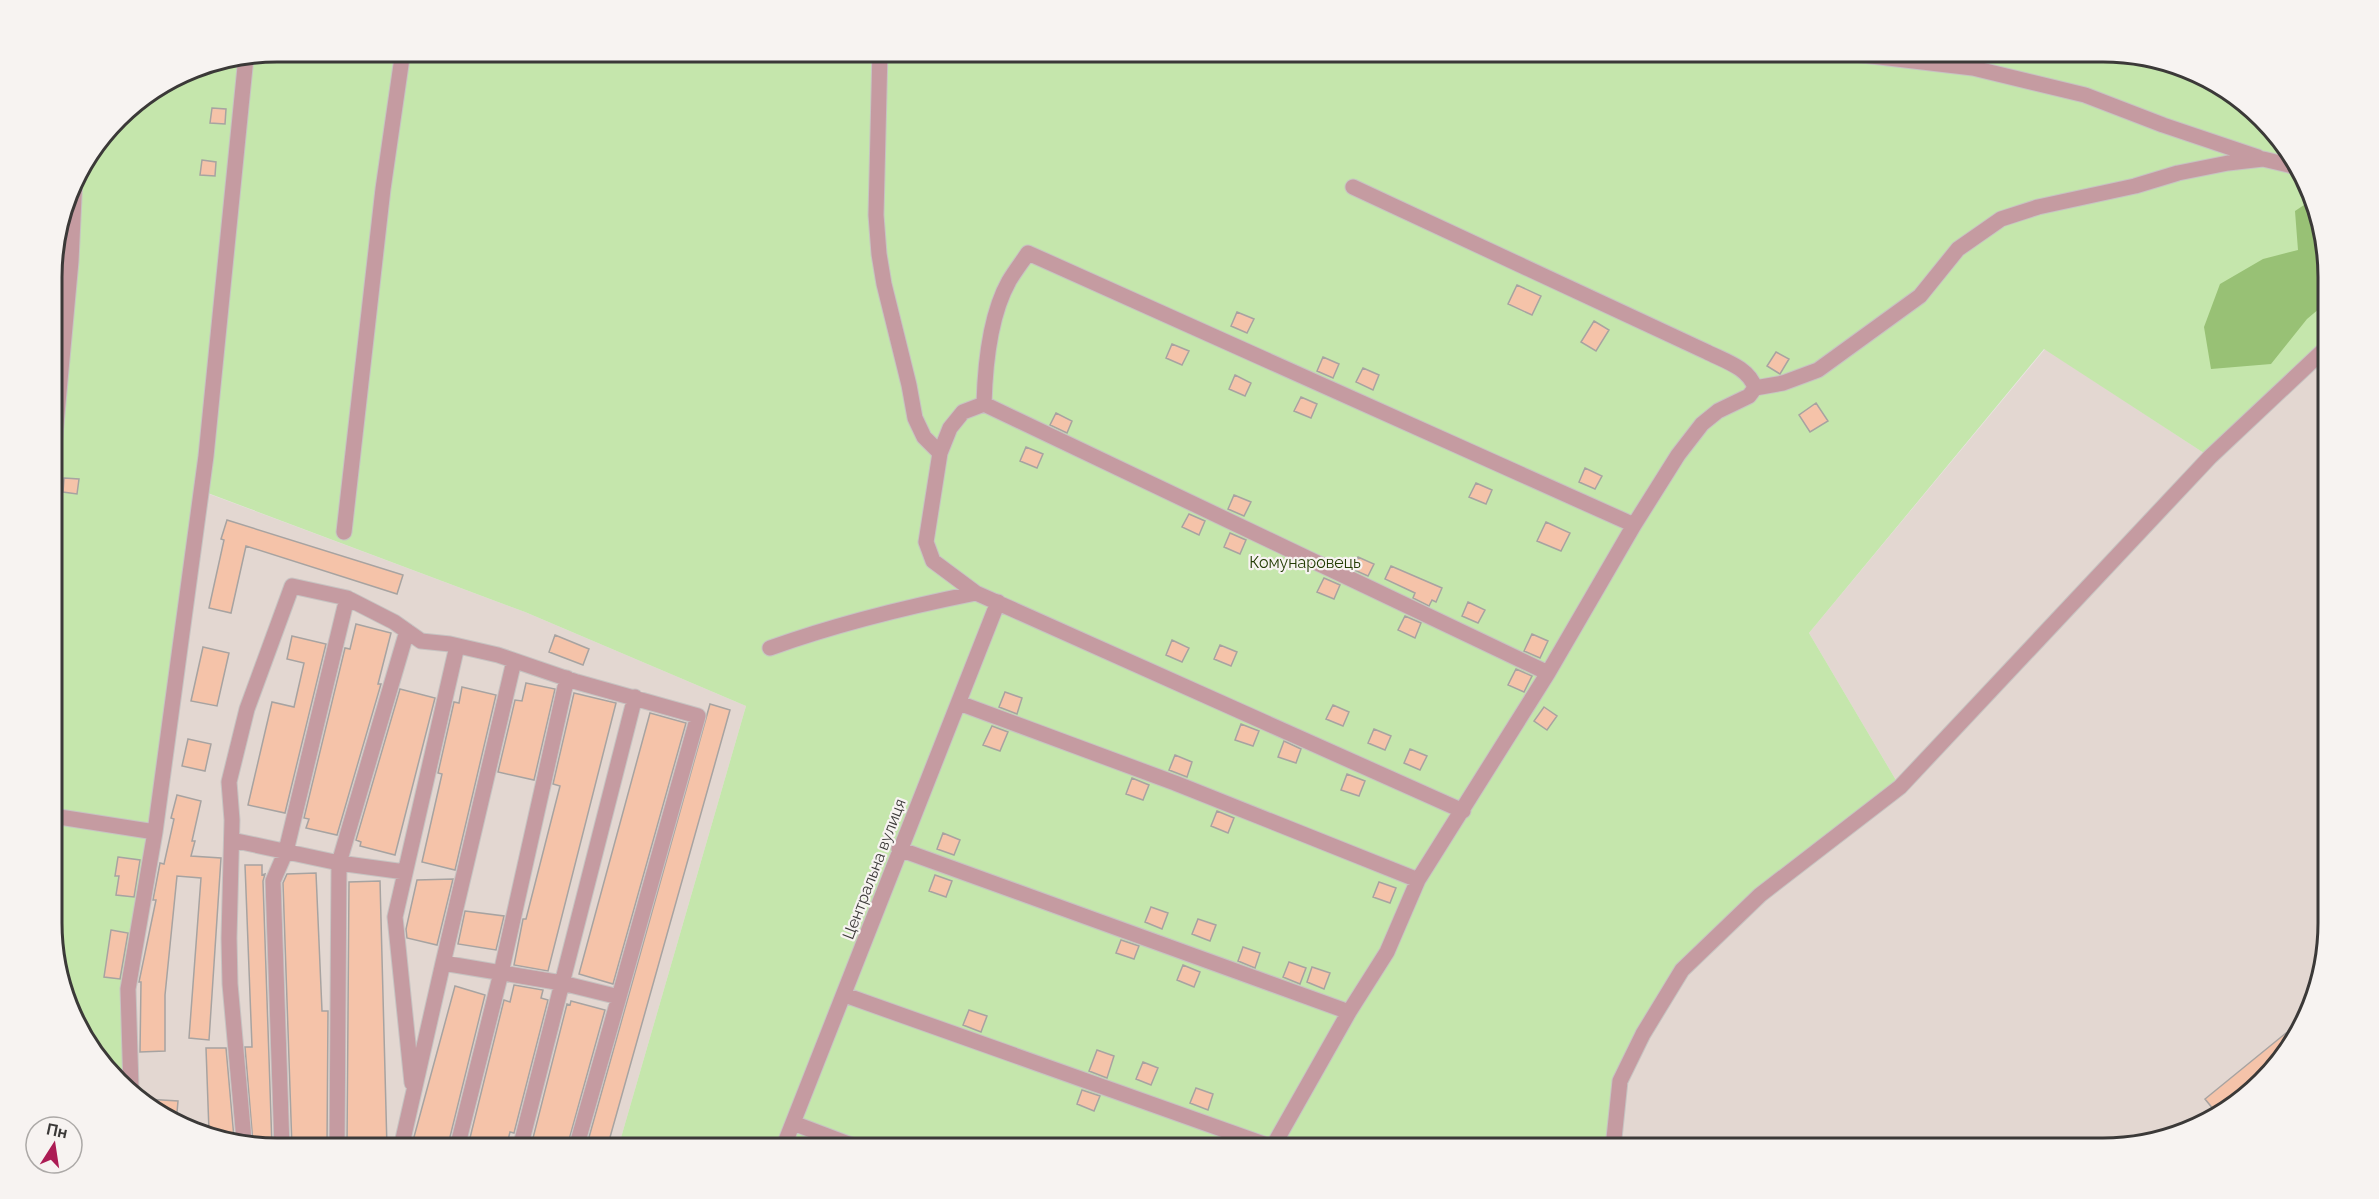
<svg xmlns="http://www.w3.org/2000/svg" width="2379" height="1199" font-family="Raleway,sans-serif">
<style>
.built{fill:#e3d7d1}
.green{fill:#c5e6ac}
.forest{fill:#98c175}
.building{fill:#f5c3a9;stroke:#a7a3a1;stroke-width:1.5}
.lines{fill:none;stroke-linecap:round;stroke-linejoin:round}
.minor-casing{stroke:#c7c3c2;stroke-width:17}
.minor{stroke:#c59ba1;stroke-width:15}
.labels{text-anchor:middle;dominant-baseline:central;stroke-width:4.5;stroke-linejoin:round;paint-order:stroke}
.park-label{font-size:16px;fill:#223b03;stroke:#f7f3f1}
.street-label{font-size:16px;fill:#3b3938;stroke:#f7f3f1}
.rim{fill:none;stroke:#3b3938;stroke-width:3}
</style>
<rect width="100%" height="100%" fill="#eae6e4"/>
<path class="built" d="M2326 348 2328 923 2305 1022 2272 1071 2227 1110 2175 1136 2117 1148H1613L1620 1081 1682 970 1900 787 1809 633 2045 349 2210 457Z
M204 492 525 612 746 706 618 1148H277L177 1125 131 1087 128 989Z"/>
<path class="green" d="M277 51H2102L2202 74 2282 140 2311 191 2326 248V348L2210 457 2044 349 1809 633 1900 787 1682 970 1620 1081 1613 1148H618L746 706 525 612 205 492 128 989 134 1090 97 1059 68 1008 53 952 52 262 74 177 128 107 191 68Z"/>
<path class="forest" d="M2313 199 2326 248V303L2307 319 2271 364 2211 369 2204 327 2220 284 2263 259 2298 250 2295 211Z"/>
<path class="building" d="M212 108 226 109 225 124 210 123Z
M202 160 216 162 215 176 200 175Z
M1517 285 1541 296 1532 315 1508 304Z
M1237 312 1254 319 1247 333 1231 326Z
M1594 321 1609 330 1596 351 1581 342Z
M1172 344 1189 351 1182 365 1166 358Z
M1776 352 1789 359 1780 374 1767 366Z
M1323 357 1339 364 1333 378 1317 371Z
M1363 368 1379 375 1373 390 1356 382Z
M1235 375 1251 383 1245 396 1229 389Z
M1301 397 1317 404 1311 418 1294 411Z
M1816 403 1828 421 1810 432 1799 415Z
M1056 413 1072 421 1067 433 1050 425Z
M1026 447 1043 454 1037 468 1020 461Z
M1585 468 1602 476 1595 489 1579 482Z
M64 478 79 479 77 494 63 492Z
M1476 483 1492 490 1486 504 1469 497Z
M1234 495 1251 502 1244 516 1228 509Z
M1189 514 1205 521 1199 535 1182 527Z
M227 520 403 575 397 594 246 546 231 613 209 608 224 540 221 539Z
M1546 522 1570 533 1561 551 1537 541Z
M1230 533 1246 540 1240 554 1224 547Z
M1358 557 1374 564 1368 576 1352 569Z
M1391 566 1442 588 1436 602 1432 600 1429 606 1413 598 1415 593 1385 579Z
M1324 578 1340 585 1334 599 1317 592Z
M1468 602 1485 610 1478 623 1462 616Z
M1405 616 1421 623 1415 638 1398 630Z
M356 624 391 633 378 684H381L337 835 306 828 309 819 304 818 345 648 350 649Z
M1532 634 1548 641 1540 658 1524 651Z
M555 635 589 649 583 665 549 652Z
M292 636 326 644 285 813 248 805 272 702 294 707 304 663 287 659Z
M1172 640 1189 648 1182 662 1166 655Z
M1220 645 1237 652 1231 666 1214 659Z
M203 647 229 653 217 706 191 701Z
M1516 669 1532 676 1524 692 1508 685Z
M526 683 555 689 534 780 498 772 515 700 522 701Z
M462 687 496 695 455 870 422 862 442 774 438 773 454 702 459 703Z
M400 689 435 698 395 855 360 846 361 842 356 840Z
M1005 692 1022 698 1017 714 999 707Z
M574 693 616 703 548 971 514 965 523 919H526L560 786 553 784Z
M710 704 730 710 607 1148H586Z
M1333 705 1349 712 1343 726 1326 719Z
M1544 707 1557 716 1547 730 1534 721Z
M650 713 686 723 613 984 579 974Z
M1241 724 1259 731 1253 746 1235 740Z
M992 726 1008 732 1000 751 983 745Z
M1374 729 1391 736 1385 750 1368 743Z
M188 739 211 744 205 771 182 766Z
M1284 741 1301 749 1296 763 1278 757Z
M1410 749 1427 756 1420 770 1404 763Z
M1175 755 1192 762 1187 777 1169 770Z
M1347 774 1365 781 1359 796 1341 790Z
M1132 778 1149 785 1143 800 1126 794Z
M177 795 201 801 192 841H195L191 856 221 858 209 1040 189 1038 201 878 177 876 165 995V1051L140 1052 141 982H139L156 900H153L160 863 164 864 174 819 171 818Z
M1217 811 1234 818 1228 833 1211 826Z
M943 833 960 840 954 855 937 849Z
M118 857 140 860 134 897 116 895 119 876H115Z
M245 865H262V875L265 874 263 881 272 1147 253 1143 245 1047H252Z
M316 873 322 1011H328L327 1147 292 1148 283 883 287 874Z
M935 875 952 881 946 897 929 891Z
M453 879 437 945 407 938 406 929 417 880Z
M380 881 387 1148H351V1146H347L349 882Z
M1379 882 1396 888 1390 903 1373 897Z
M1151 907 1168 913 1162 929 1145 922Z
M465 911 504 916 496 950 458 944Z
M1198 919 1216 925 1210 941 1192 934Z
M111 930 128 933 120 979 104 977Z
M1121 940 1139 946 1134 959 1116 953Z
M1243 947 1260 953 1255 968 1238 961Z
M1289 962 1306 968 1300 984 1283 977Z
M1183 965 1200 972 1194 987 1177 980Z
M1312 967 1330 973 1324 989 1307 982Z
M514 985 543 990 541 998 548 1000 514 1133 510 1132 506 1148H477L468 1146 504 1000 510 1002Z
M455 986 485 995 449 1141 446 1148H411Z
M571 1001 605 1010 567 1147 533 1138 567 1004 570 1005Z
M969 1010 987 1016 981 1032 963 1025Z
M2302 1020 2305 1022 2272 1071 2227 1110 2218 1115 2205 1099Z
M206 1048H226L234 1138 209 1132Z
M1097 1050 1114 1056 1107 1078 1089 1071Z
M1143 1062 1158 1068 1151 1085 1136 1079Z
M1196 1088 1213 1094 1208 1110 1190 1103Z
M1082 1090 1100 1096 1094 1111 1077 1104Z
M146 1099 178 1101 176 1124 163 1113Z"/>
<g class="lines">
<g class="minor-casing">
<path id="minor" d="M880 51 876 215 879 254 884 284 909 385 915 418 924 437 940 453
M1829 51 1973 68 2085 95 2163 125 2258 157
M1353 187 1707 352C1725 361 1749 368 1755 388
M984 404 1548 673
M52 468 71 261 75 176
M344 532 383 189 403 51
M770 648C837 624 906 607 976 593
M959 703 1175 783 1418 880
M1463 811 976 593 933 561 926 542 940 453 950 428 963 412 984 404C985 366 990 315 1009 281 1015 271 1022 262 1028 253L1634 525
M53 816 155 832
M232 840 339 863 405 872
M899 849 1349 1012
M443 963 514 661
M845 995 1272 1147
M412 1083 395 917 457 646
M131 1087 128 989 155 832 206 456 246 57
M793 1123 859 1148
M244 1140 230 984 229 938 232 820 229 782 247 709 292 586 347 598 394 622 421 641 450 644 498 655 577 682 698 716 619 997 562 983 443 963 401 1148
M282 1148 273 881 286 851 347 598
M337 1148 339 863 407 631
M457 1148 501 973 567 678
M520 1148 635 697
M576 1148 619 997
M783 1148 998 602
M1272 1148 1349 1012 1387 952 1418 880 1548 673 1634 525 1678 455 1702 424 1718 411 1749 396 1755 388 1783 383 1818 370 1920 296 1958 249 2001 219 2038 207 2135 186 2178 173 2228 163 2263 159 2297 167
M1613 1148 1620 1081 1643 1034 1682 970 1760 895 1900 787 2210 457 2326 348"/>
</g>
<use href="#minor" class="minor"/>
</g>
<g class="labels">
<g class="park-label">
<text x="1305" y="562">Комунаровець</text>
</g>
<g class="street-label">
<text transform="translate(874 869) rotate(-69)">Центральна вулиця</text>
</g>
</g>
<path d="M0 0H2379V1199H0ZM277 62H2103A215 215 0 0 1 2318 277V923A215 215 0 0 1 2103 1138H277A215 215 0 0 1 62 923V277A215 215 0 0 1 277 62Z" fill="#f7f3f1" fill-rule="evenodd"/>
<path class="rim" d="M277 62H2103A215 215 0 0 1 2318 277V923A215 215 0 0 1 2103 1138H277A215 215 0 0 1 62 923V277A215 215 0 0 1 277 62Z"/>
<g transform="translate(54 1145) rotate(12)"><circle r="28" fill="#f7f3f1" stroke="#aca9a7" stroke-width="1.5"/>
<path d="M0-4.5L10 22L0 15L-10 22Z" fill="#ac1c54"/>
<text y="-9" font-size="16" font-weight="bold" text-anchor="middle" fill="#3b3938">Пн</text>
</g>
</svg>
